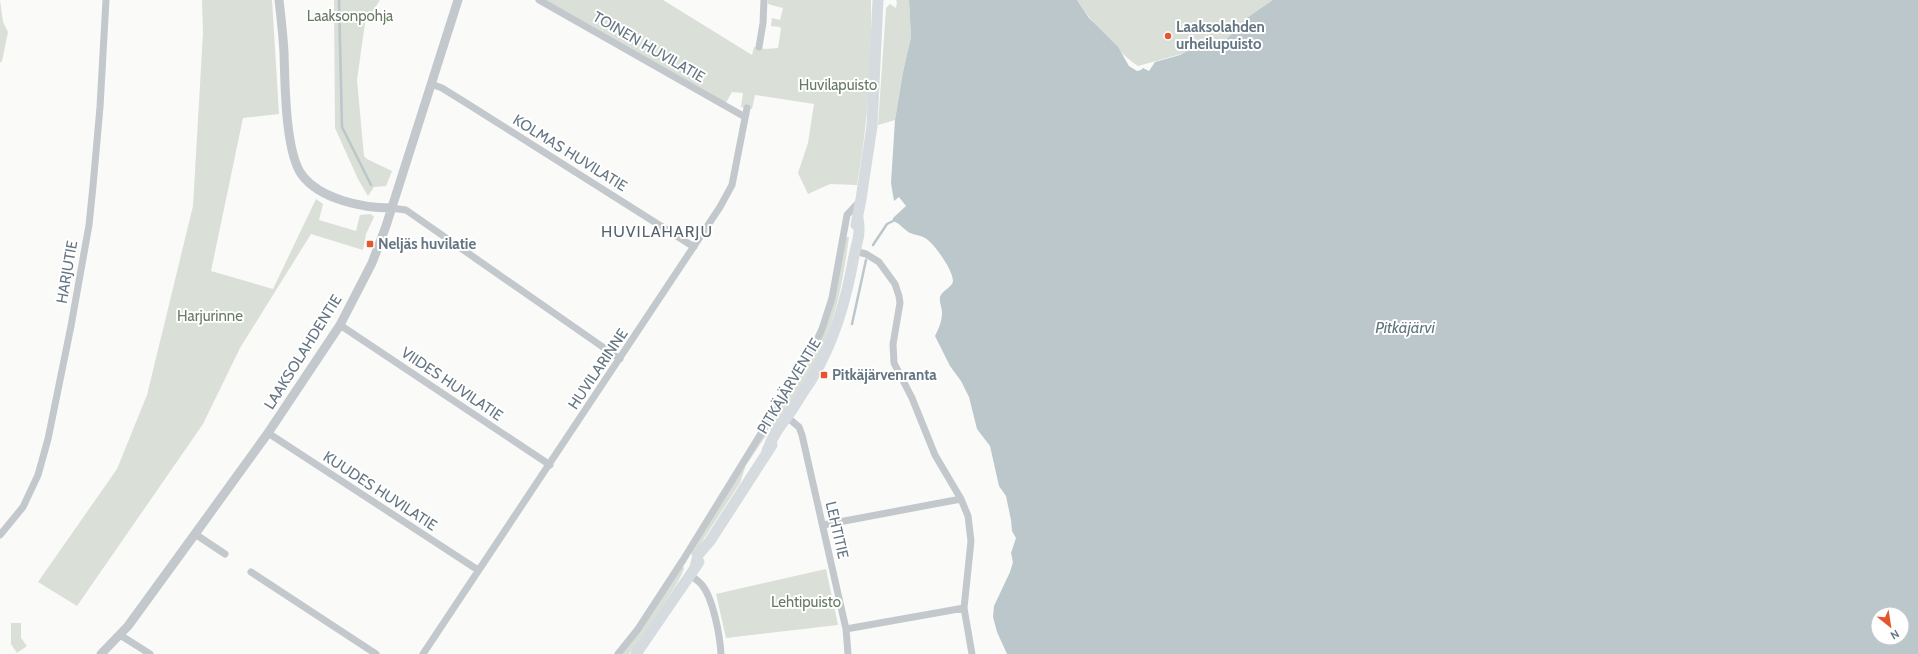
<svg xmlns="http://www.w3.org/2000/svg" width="1918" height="654" font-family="Cabin,sans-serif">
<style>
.green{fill:#dadfd7}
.water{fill:#bbc7cb;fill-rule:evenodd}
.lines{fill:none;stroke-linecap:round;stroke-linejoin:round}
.stream{stroke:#bbc7cb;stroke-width:2.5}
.minor{stroke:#c3c8cc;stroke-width:7}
.tertiary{stroke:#c3c8cc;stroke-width:9}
.primary{stroke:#d6dbdf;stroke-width:11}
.poi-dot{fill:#e4572e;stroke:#fff;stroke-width:1.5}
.labels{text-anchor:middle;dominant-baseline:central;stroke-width:4;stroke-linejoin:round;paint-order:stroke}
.park-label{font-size:15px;fill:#687a64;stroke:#fff}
.poi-label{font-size:15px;font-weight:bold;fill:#657683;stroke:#fff;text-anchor:start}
.street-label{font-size:15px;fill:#657683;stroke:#fff}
.neighbourhood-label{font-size:16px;letter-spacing:1px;fill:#57646e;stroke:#fff}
.water-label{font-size:16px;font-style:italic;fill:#60757c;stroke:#fff}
</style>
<rect width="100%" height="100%" fill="#fafaf8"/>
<path class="green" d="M0 0 3 22 8 32 2 61 0 63Z
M202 0H272L279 114 243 118 211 271 273 289 316 199 323 204 319 220 356 231 360 215 371 214 374 217 366 234 363 250 311 234 240 348 203 424 77 606 38 582 117 469 147 395 193 206 203 33Z
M334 0H380L365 23 357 80 364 156 367 159 392 171 386 186 374 187 368 196 358 179 335 128Z
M544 0H663L752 55 754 47 766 49 778 48 781 29 780 27 771 26 772 18 780 20 783 8 768 4V0H871C872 62 868 124 857 185L830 184 808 194 798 173 808 143 814 104 755 95 752 109 741 107 743 93 732 92 724 106Z
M896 0H909L911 37 903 72 895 120 878 125 886 8 890 4 896 8 897 2Z
M1077 0H1323L1311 18 1138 66C1116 51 1092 23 1077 0Z
M845 237H849C844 274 838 309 824 344 812 374 791 403 772 430L767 427 816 349Z
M765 431 768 433 746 465 740 483 692 557 691 552Z
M684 567C686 575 642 635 635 647L629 654H622L681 568Z
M826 569 838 625 726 638 716 594Z
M11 623H21V638L27 646 17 653 11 644Z"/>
<path class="water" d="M909 0H1077L1089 18 1118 47 1129 66 1137 71 1141 70 1143 68 1149 71 1155 62 1180 55 1205 42 1225 41 1247 18 1273 0H1918V654H1007L997 632 993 617 994 606 1010 572 1013 562 1011 553 1016 538 1012 531 1011 520 1006 496 999 486 990 446 977 429 969 397 961 381 950 366 935 336C939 328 942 321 942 312 942 307 939 302 940 297 942 290 953 287 953 281 953 270 934 243 925 238 920 235 915 235 910 233 903 229 901 224 893 221V218L906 206 899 197 894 201 891 183 895 120 903 72 911 37ZM1878 614H1902V638H1878Z"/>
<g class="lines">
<path class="stream" d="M339 0 342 127 371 185
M873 245 887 224 893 221
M852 324 866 260"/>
<path class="minor" d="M539 0 745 117
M759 47 763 23 764 0
M431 84 442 88 463 101 694 247
M391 208 406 210 620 359
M855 251 866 254 879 262 895 284 899 296 900 303 893 344 894 363 912 398 935 455 961 499 968 516 971 541 964 608 972 654
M340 325 550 465
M787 417 799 427 802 435 846 629 848 654
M268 433 478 570
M823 525 961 499
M195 534 225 554
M0 535 23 507 38 475 48 439 71 326 89 225 93 186 100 107 106 0
M251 572 376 654
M690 575C694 578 699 581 702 585 713 598 720 636 721 654
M846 629 964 608
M120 635 150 654
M423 654 720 207 732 185 747 108
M618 654 638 629 683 560 812 351 822 329 832 298 847 215 861 200"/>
<path class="tertiary" d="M279 0C281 17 283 35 284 52 285 82 285 152 302 175 320 199 362 208 391 208
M101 654 128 626 195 534 268 433 340 325 372 263 386 226 458 0"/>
<path class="primary" d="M856 225 861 199 872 126 878 0
M767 451C772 437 778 429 787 417 795 406 802 393 810 382 834 343 846 301 854 256 857 241 861 235 858 218
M695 567 698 555 710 541 772 445
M636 654 699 562"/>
</g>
<g class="poi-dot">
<circle cx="1168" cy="36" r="4"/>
<rect x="366" y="240" width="8" height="8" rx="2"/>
<rect x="820" y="371" width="8" height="8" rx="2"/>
</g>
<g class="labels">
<g class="park-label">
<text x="350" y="16">Laaksonpohja</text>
<text x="838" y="85">Huvilapuisto</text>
<text x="210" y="316">Harjurinne</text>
<text x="806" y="602">Lehtipuisto</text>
</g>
<g class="poi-label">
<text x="1176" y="27">Laaksolahden<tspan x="1176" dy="17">urheilupuisto</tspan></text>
<text x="378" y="244">Neljäs huvilatie</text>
<text x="832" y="375">Pitkäjärvenranta</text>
</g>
<g class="street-label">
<text transform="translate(649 47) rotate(30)">TOINEN HUVILATIE</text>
<text transform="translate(570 153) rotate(32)">KOLMAS HUVILATIE</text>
<text transform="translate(67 272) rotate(-80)">HARJUTIE</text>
<text transform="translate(303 352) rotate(-58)">LAAKSOLAHDENTIE</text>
<text transform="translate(598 369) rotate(-56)">HUVILARINNE</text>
<text transform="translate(452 384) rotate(34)">VIIDES HUVILATIE</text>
<text transform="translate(789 386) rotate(-59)">PITKÄJÄRVENTIE</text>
<text transform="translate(380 491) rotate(33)">KUUDES HUVILATIE</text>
<text transform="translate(837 530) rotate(77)">LEHTITIE</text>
</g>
<g class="neighbourhood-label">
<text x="657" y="231">HUVILAHARJU</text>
</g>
<g class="water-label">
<text x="1405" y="327">Pitkäjärvi</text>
</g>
</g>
<g transform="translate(1890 626) rotate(150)"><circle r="19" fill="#ffffff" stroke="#c1c8cd"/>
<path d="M0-3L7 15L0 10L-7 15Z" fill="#e4572e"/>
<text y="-6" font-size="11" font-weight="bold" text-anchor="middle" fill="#657683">N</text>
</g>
</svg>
